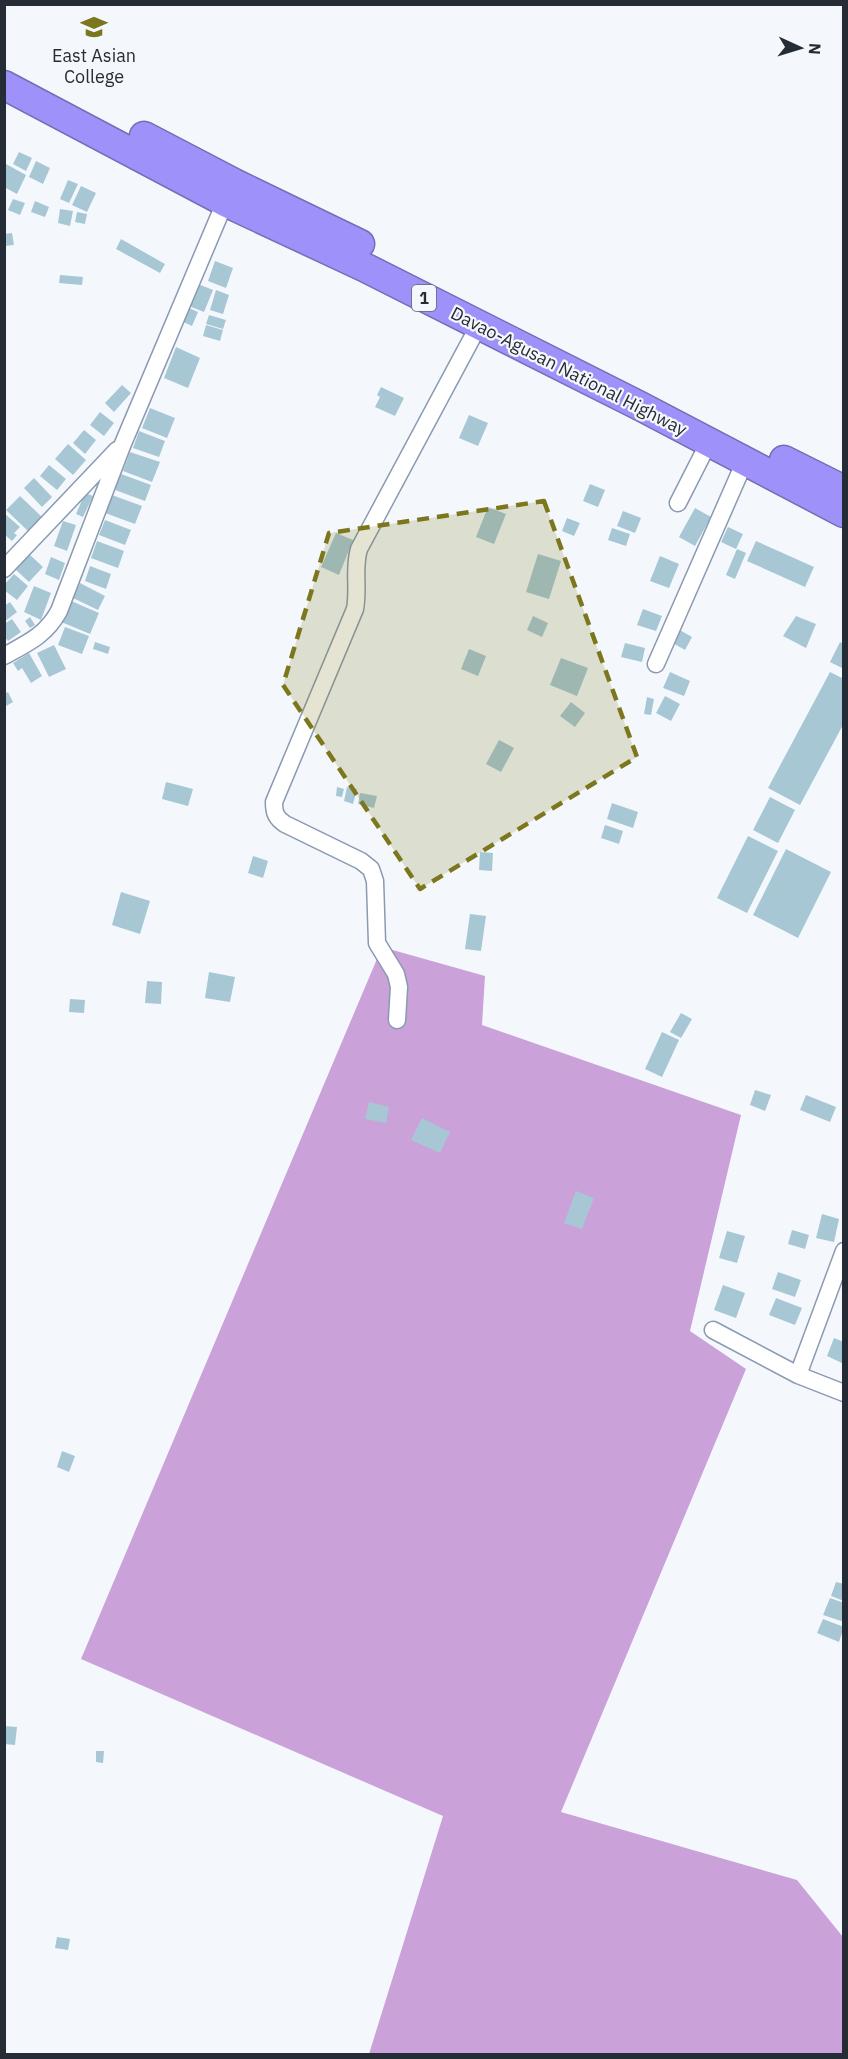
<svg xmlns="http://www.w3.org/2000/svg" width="848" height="2059" font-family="'IBM Plex Sans',sans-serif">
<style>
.forest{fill:#caa1d9}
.building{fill:#a7c7d5}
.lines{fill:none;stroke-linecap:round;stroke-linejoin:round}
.street-casing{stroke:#8a9ab1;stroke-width:19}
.highway-casing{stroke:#746eb5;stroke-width:31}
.street{stroke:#fff;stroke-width:16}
.highway{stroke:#9e92fa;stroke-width:28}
.marked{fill:#7c771c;fill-opacity:0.2;stroke:#7c771c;stroke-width:4.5;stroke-dasharray:12 8;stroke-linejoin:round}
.labels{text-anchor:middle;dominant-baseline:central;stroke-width:4.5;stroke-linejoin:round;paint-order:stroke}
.shield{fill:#f4f8fd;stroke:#636971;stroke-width:1.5}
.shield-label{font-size:16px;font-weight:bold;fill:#252c35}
.poi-label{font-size:18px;fill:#252c35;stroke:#f4f8fd}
.street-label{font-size:18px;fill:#252c35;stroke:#f4f8fd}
</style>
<rect width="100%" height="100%" fill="#f4f8fd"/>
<path class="forest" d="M382 947 485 976 482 1025 741 1115 690 1331 746 1369 561 1812 797 1880 843 1937V2054H369L443 1816 81 1659Z"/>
<path class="building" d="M19 152 32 158 26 171 13 164Z
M36 161 50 168 43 184 29 177Z
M6 164 26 175 17 194 4 187Z
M68 180 78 184 69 203 60 199Z
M81 186 96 193 87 212 72 205Z
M13 199 25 203 20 215 8 210Z
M35 201 49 207 45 217 31 212Z
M60 209 73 211 70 226 58 223Z
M77 212 87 214 85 224 75 222Z
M12 233 14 245 4 246V234Z
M121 239 165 264 160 273 116 249Z
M215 261 233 268 226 288 208 281Z
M60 275 83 277 82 285 59 283Z
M198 284 213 290 204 312 189 306Z
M216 290 229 295 223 314 210 310Z
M187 307 198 312 192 326 181 321Z
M209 315 226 320 223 329 206 324Z
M206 325 223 330 220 341 203 336Z
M176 347 200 358 188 388 164 378Z
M122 385 131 393 114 412 105 403Z
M381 387 404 398 395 416 375 407 380 397 377 395Z
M150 408 175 418 167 438 142 428Z
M100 412 114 423 104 436 90 425Z
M469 415 488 423 478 446 459 438Z
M84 430 96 440 85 454 73 443Z
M139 431 165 441 159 457 133 448Z
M68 444 86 460 73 475 55 459Z
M130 452 160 462 152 482 123 471Z
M49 465 66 479 57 490 40 476Z
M121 474 151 485 145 501 115 490Z
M34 478 52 497 42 507 24 488Z
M590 484 605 490 598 507 583 501Z
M85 493 93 496 83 517 76 514Z
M112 495 142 506 135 524 105 513Z
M20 496 43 518 29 532 6 510Z
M488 507 506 514 494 544 476 537Z
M695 508 711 517 695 546 679 537Z
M623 511 641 518 635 533 617 526Z
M4 513 20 527 14 533 17 535 12 541 4 534Z
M567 518 580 523 574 536 562 531Z
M105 520 131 530 125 545 99 535Z
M63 521 76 525 67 551 54 546Z
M728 527 743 534 736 549 721 542Z
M612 528 630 534 626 546 608 540Z
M336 533 353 540 339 575 321 567Z
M97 541 124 551 118 568 91 558Z
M756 541 814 567 805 587 747 561Z
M737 549 746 553 735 579 726 575Z
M29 554 43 567 29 582 15 569Z
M538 554 561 561 549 599 526 592Z
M660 556 679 564 669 588 650 581Z
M51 557 65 563 59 580 45 574Z
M90 566 111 574 106 589 85 581Z
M14 574 28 586 17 600 4 590V585Z
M80 583 105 596 98 610 73 598Z
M34 586 51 593 41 620 24 612Z
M69 600 99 613 90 634 59 621Z
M10 602 17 612 4 622V606Z
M643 609 662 616 656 631 637 625Z
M533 616 548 623 542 637 527 630Z
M796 616 816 624 806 648 783 636Z
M30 617 35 625 30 628 25 621Z
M12 619 21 632 8 641 4 636V624Z
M65 627 89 636 82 654 58 645Z
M678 629 692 637 685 650 671 642Z
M95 642 110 647 108 654 93 649Z
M840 642 844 644V669L830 662Z
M625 643 645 648 642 662 621 657Z
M54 645 66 669 49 677 37 653Z
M469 649 486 656 478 676 461 669Z
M29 653 42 676 31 683 22 668 18 671 13 663Z
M561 658 588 668 577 696 550 685Z
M670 672 690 681 684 696 663 688Z
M830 672 844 679V723L800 805 768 788Z
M8 692 13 702 6 706 4 694Z
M665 696 680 704 671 721 656 713Z
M647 697 654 699 651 715 644 714Z
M571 702 585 713 575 727 560 716Z
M499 740 514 748 501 772 486 764Z
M166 782 193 789 188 806 162 799Z
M337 787 344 789 342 797 336 796Z
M347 787 357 789 353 804 344 801Z
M360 793 377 796 374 808 358 804Z
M770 797 795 810 778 843 753 830Z
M612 803 638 812 633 828 607 819Z
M605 825 623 831 619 844 601 838Z
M748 836 778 851 747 913 717 898Z
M786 849 831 872 798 938 753 915Z
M480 852 493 853 492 871 479 870Z
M253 856 268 861 263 878 248 873Z
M121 892 150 901 140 934 112 925Z
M470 914 486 916 481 951 465 949Z
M209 972 235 977 230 1002 205 998Z
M147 981 162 982 161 1004 145 1003Z
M70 999 85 1000 84 1013 69 1012Z
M681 1013 692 1019 681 1038 670 1032Z
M662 1032 679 1040 662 1077 645 1069Z
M755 1090 771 1095 765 1111 750 1105Z
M806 1095 836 1107 830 1122 800 1110Z
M369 1102 389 1107 386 1123 365 1119Z
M422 1118 450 1132 440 1153 411 1140Z
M576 1191 594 1198 582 1229 564 1223Z
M822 1214 839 1219 834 1242 816 1238Z
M792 1230 809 1235 805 1249 788 1244Z
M727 1231 745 1236 737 1263 719 1258Z
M778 1272 801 1280 795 1297 772 1289Z
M723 1285 745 1293 736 1318 714 1310Z
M776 1298 802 1308 795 1325 769 1315Z
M834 1338 844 1342V1364L827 1356Z
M62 1451 75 1456 69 1472 57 1467Z
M836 1582 844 1584V1601L831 1596Z
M830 1598 844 1603V1622L823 1615Z
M823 1619 844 1627 839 1642 817 1633Z
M4 1726 17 1727 15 1745 4 1744Z
M96 1751H104L103 1763 96 1762Z
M57 1937 70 1939 68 1950 55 1948Z"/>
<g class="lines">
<g class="street-casing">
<path id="street" d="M678 503 709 442
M4 569 117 450
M4 656C28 643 46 635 59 611L122 446 228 195
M656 664 745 461
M397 1020 399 987 396 974 377 943 375 881 371 869 361 861 285 824C276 818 274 813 274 802L355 609C359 588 353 569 359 549L479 325
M713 1330 798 1375 844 1393
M798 1375 844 1251"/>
</g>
<g class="highway-casing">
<path id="highway" d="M4 85 225 202 364 267 640 406 844 513
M144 136 234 183 360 244
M784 460 844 490"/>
</g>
<use href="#street" class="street"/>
<use href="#highway" class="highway"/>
</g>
<path class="marked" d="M544 501 637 757 420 889 283 685 329 533Z"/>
<defs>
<g id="university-bare" transform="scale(2.07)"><path d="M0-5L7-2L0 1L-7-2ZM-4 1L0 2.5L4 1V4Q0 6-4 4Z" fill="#7c771c" stroke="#f4f8fd" stroke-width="2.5" paint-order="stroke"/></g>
</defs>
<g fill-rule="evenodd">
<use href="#university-bare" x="94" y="27"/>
</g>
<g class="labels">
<rect class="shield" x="412" y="285" width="24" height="26" rx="4.5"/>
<g class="shield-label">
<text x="424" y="298">1</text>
</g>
<g class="poi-label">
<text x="94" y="55">East Asian<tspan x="94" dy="21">College</tspan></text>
</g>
<g class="street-label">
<text transform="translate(569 371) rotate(27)">Davao-Agusan National Highway</text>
</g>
</g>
<rect width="848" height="2059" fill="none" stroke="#252c35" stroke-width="12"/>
<g transform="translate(800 48) rotate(94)" stroke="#f4f8fd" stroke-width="4.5" paint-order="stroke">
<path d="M0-4.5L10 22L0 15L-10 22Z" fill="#252c35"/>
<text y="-9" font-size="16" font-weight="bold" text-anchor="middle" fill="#252c35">N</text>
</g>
</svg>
